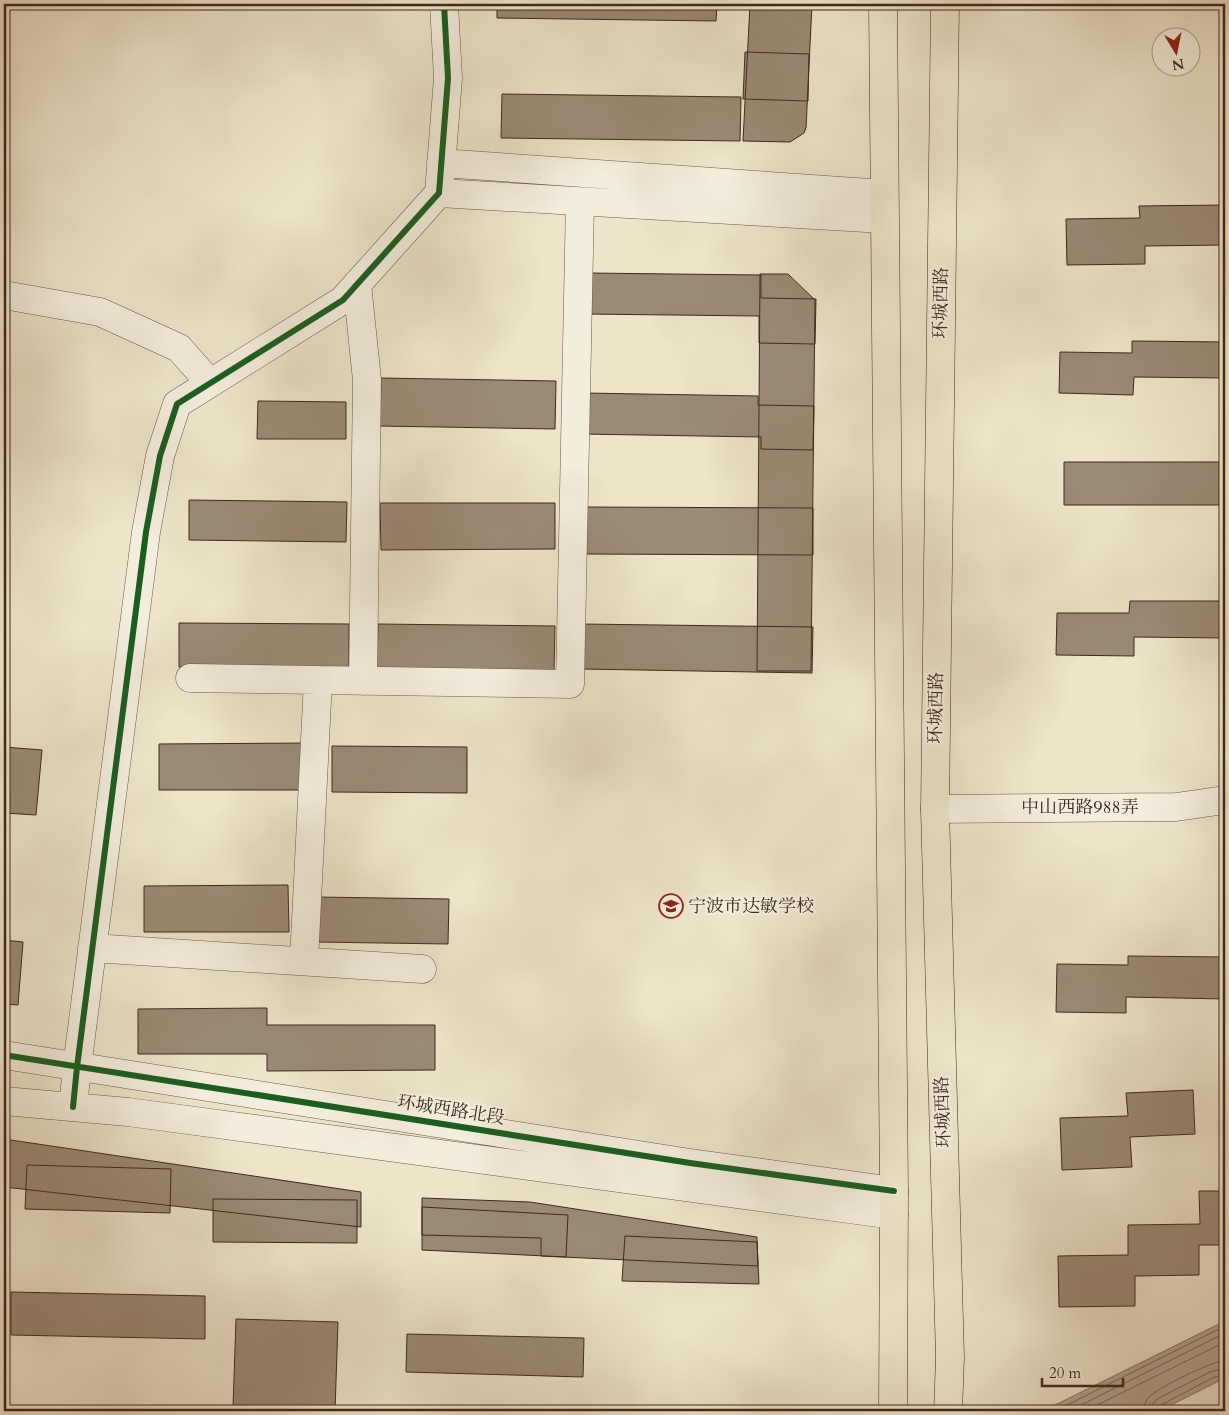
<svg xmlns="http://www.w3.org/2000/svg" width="1229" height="1415" font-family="Cardo,'Noto Serif SC',serif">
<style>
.water{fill:#b2a48f;stroke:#847261}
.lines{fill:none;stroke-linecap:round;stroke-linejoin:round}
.shore{stroke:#796656;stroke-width:1}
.building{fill:#9a8a76;stroke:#40281d}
.minor-casing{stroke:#6b5748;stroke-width:29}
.major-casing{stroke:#40281d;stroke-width:29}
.minor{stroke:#f3eddc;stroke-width:28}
.major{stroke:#ede4c9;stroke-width:28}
.cycleway-casing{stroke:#f3eddc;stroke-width:9}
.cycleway{stroke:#1b5e20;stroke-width:6}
.labels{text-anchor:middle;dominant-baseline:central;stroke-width:4.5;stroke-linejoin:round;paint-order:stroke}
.street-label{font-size:18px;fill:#40281d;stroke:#f3eddc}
.poi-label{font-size:18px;fill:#40281d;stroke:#f3eddc;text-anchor:start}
</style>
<rect width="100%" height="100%" fill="#ede4c9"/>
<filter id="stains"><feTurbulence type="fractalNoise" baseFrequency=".004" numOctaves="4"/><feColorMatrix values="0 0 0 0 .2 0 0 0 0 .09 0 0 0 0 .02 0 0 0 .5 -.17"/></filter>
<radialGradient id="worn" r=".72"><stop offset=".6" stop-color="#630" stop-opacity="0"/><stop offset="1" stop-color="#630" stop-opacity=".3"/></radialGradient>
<path class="water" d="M1225 1321V1378L1159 1411H1043Z"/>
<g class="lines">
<path class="shore" d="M1055 1411 1225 1326
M1069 1411 1225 1333
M1085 1411 1225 1342
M1144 1411C1144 1406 1145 1401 1149 1397 1157 1388 1213 1361 1225 1360
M1151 1411 1152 1405 1157 1399 1210 1372 1225 1368
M1158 1411 1161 1405 1212 1378 1225 1374"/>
</g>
<path class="building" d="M497 4H717L716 21 497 18Z
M750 4H812L806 128 804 133 790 142 743 141Z
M745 52 809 54 808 101 743 99Z
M502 94 741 97 740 141 501 138Z
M1225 205V245L1145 246V264L1067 265 1066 219 1140 218 1139 206Z
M587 273 761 275V298L816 299 815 344 759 343V316L586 314Z
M760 274H788L815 300 811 671H757Z
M1132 341 1225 342V378L1134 377 1133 395 1059 393 1060 352 1132 353Z
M381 378 556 381 555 429 380 426Z
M583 393 758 396V405L814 406 813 450 761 449V437L582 434Z
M258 401 346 402V439H257Z
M1064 462H1225V505H1064Z
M189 500 347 502 346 542 189 540Z
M380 503H555V549L381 550Z
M583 507 813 508V555L583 554Z
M1130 601H1225V638L1134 637V656L1056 655 1057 613H1129Z
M179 623 349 624V667H179Z
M378 624 555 626 554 670 377 668Z
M582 624 813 627 812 673 582 669Z
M308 743V790H159V744Z
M332 746 467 747V793L332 792Z
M4 747 42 750 36 815 4 813Z
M288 885 289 932H144V886Z
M316 897 449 899 448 944 316 942Z
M4 940 23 942 18 1005 4 1004Z
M1128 956 1225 957V999L1126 997V1013L1056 1012 1057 964 1128 965Z
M267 1008V1025H435V1070L267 1071V1054H138V1009Z
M1193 1090 1195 1134 1130 1137 1132 1167 1062 1170 1060 1118 1128 1116 1126 1093Z
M4 1139 361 1192V1227L4 1187Z
M27 1165 171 1169 170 1213 25 1209Z
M1199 1191H1225V1245H1199V1275L1135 1276V1306L1059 1307 1058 1256 1128 1255V1225L1200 1224Z
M422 1198 530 1202 757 1237 758 1266 541 1256V1238L422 1235Z
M213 1199 357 1200V1243L213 1242Z
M422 1207 568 1215 566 1257 422 1250Z
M625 1236 757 1242 759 1284 622 1281Z
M11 1292 205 1296V1339L11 1335Z
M236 1319 338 1322 335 1411 233 1408Z
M407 1334 584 1338 583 1377 406 1372Z"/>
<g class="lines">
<g class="minor-casing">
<path id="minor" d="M441 163 884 194
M439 193 884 219
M357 284 367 380 363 681
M4 295 100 312 179 348 210 383
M190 678 570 684 580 202
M935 809 1176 807 1225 800
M92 948 422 969
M304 961 318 680
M4 1055 690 1163 894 1191
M4 1101 128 1112 894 1215
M73 1107 77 1067 146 532 160 456 177 404 343 300 439 193 448 78 444 4"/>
</g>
<g class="major-casing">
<path id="major" d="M883 4 894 1191 893 1411
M945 4 935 809 950 1358 948 1411"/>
</g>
<use href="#minor" class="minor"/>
<use href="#major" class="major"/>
<g class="cycleway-casing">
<path id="cycleway" d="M4 1055 690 1163 894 1191
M73 1107 77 1067 146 532 160 456 177 404 343 300 439 193 448 78 444 4"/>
</g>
<use href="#cycleway" class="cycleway"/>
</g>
<defs>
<g id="school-ring" transform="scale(1.25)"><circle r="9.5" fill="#f3eddc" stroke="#8f2418" stroke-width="1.5"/><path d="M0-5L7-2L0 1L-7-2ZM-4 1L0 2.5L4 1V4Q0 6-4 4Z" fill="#8f2418"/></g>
</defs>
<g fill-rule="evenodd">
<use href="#school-ring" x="671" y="906"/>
</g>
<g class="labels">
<g class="street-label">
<text transform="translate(941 303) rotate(-89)">环城西路</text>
<text transform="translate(936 708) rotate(-89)">环城西路</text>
<text x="1080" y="807">中山西路988弄</text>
<text transform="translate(451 1110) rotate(9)">环城西路北段</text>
<text transform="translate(943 1112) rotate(-92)">环城西路</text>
</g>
<g class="poi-label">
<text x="688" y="906">宁波市达敏学校</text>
</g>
</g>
<rect width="1229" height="1415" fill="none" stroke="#ede4c9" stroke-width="20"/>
<rect x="5" y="5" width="1219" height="1405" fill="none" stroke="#40281d" stroke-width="2.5"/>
<rect x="10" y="10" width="1209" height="1395" fill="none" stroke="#40281d"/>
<g transform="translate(1176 52) rotate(170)"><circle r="24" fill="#f3eddc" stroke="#ab9e90"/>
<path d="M0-4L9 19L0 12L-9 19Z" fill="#8f2418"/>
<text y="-8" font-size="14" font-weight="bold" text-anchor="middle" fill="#40281d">N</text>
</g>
<path d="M1042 1378v8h81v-8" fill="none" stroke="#40281d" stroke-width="2.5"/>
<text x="1049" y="1378" font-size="15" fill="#40281d" stroke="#f3eddc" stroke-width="4" paint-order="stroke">20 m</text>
<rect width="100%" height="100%" filter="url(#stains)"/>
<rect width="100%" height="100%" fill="url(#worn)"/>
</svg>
